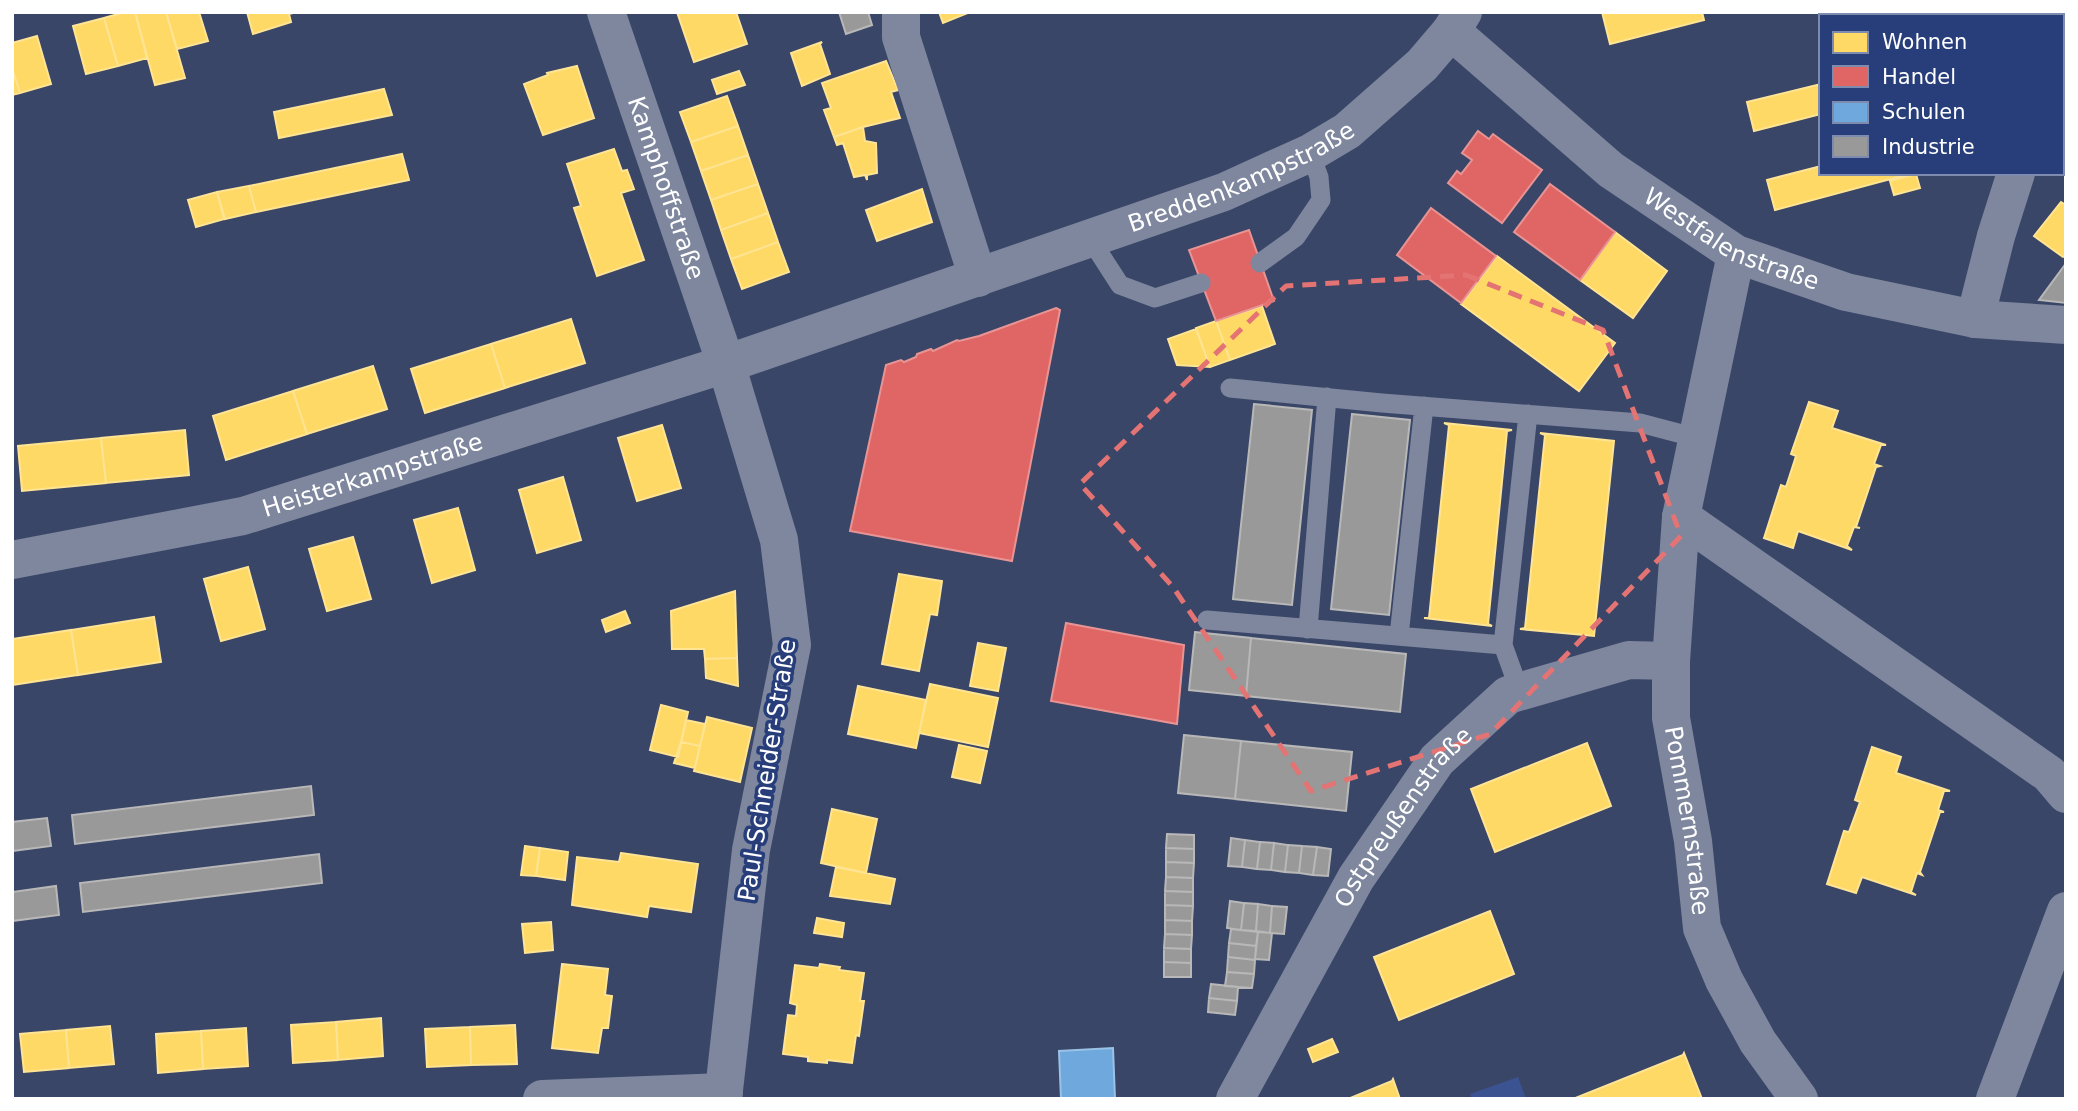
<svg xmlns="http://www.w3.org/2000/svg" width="2078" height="1111" font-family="'DejaVu Sans',sans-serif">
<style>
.green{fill:#3b5491}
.homes{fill:#ffd966;stroke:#ffe494;stroke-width:2}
.shops{fill:#e06666;stroke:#e99494;stroke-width:2}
.schools{fill:#6fa8dc;stroke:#9ac2e6;stroke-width:2}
.industry{fill:#999;stroke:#b8b8b8;stroke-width:2}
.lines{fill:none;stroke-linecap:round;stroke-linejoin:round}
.service{stroke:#7e879e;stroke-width:19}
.minor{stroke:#7e879e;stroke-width:38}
.tertiary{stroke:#7e879e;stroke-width:38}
.marked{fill:none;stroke:#e47373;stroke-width:5;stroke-dasharray:14 9;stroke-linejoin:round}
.labels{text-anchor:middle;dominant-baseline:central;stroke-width:7;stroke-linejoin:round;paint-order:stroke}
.street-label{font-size:24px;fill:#fff;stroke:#273e7a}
</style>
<rect width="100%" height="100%" fill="#3a4667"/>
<path class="green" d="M1518 1077 1526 1099H1472L1470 1094Z"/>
<path class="homes" d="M125 12H135L147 58 118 66 104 18Z
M135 12H166L185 78 155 85Z
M166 12H199L208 41 177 49Z
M247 12H297L289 14 291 22 253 34Z
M677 12H736L747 44 694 62Z
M939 12H970L943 23Z
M1602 12H1702L1704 20 1610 44Z
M104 18 118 66 86 74 73 26Z
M37 36 51 84 20 93 12 68V43Z
M822 42 820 44 830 74 802 86 791 53Z
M886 61 898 90 891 92 900 118 863 127 834 137 824 110 831 108 822 83Z
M577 66 594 118 543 135 524 84 548 75 547 73Z
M12 68 20 93 12 95Z
M739 71 745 85 717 94 712 80Z
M1821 84V114L1754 131 1747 102Z
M384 89 392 115 279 138 274 112Z
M727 96 738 126 691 142 680 112Z
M738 126 748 155 701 171 691 142Z
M863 127 865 141 876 143 877 173 867 175V180L865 175 854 177 843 143 837 145 834 137Z
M614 149 622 171 627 170 634 189 621 193 644 260 597 276 574 208 581 206 567 164Z
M402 154 409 180 256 212 249 186Z
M748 155 758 184 711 200 701 171Z
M1821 166V173H1913L1775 210 1767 180Z
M1916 174 1920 188 1894 195 1890 181Z
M758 184 768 213 721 230 711 200Z
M249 186 256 212 225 219 217 192Z
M922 189 932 222 877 241 866 210Z
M217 192 224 219 196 227 188 200Z
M2061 202 2066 205V256L2063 257 2034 236Z
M768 213 778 242 731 259 721 230Z
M1615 232 1667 271 1633 318 1580 280Z
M778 242 789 272 742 289 731 259Z
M1497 256 1615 343 1579 391 1461 304Z
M1262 306 1275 344 1230 360 1216 321Z
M571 319 585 363 505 388 491 344Z
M1216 321 1230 360 1210 367 1196 328Z
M1196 329 1210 367 1177 365 1168 339Z
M491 344 505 388 425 413 411 369Z
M373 366 387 409 307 434 293 391Z
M293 391 307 434 226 460 213 416Z
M1809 402 1838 411 1832 428 1886 445H1881L1874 464 1880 466 1876 467 1856 527 1860 528 1854 527 1847 546 1852 550 1798 531 1793 548 1764 538 1781 485 1786 487 1796 456 1791 454Z
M1444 423 1512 430 1507 431 1488 624 1492 626 1424 618H1429L1449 425Z
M662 425 681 488 637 501 618 438Z
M185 430 189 475 106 483 101 438Z
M1540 433 1614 441 1594 636 1520 629 1525 628 1545 435Z
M101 438 106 483 22 491 18 446Z
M563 477 581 540 537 553 519 490Z
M458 508 475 570 432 583 414 520Z
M353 537 371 599 327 611 309 549Z
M248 567 265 629 221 641 204 579Z
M899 574 942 581 937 615 930 614 919 671 882 664Z
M735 591 737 658 705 659 704 649H672L671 611Z
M625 611 630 623 606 632 602 620Z
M154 617 161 662 78 675 71 630Z
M71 630 78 675 12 685V639Z
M978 643 1006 648 998 691 970 686Z
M737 658 738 686 706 678 705 659Z
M930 684 998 698 988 747 919 733Z
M858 686 926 700 916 748 848 734Z
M661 705 688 712 678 757 650 750Z
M707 717 752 728 740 782 694 771Z
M686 720 705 724 700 746 681 742Z
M681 742 700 746 695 768 674 763Z
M1587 743 1611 806 1495 852 1471 789Z
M959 745 987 751 980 783 952 777Z
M1872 747 1901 757 1896 773 1950 791H1944L1938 810 1944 812H1940L1920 872 1922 875 1917 873 1911 892 1916 895 1862 877 1856 893 1827 884 1844 831 1849 832 1860 802 1855 800Z
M832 809 877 819 866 873 821 863Z
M525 846 540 848 536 876 521 875Z
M540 848 568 852 565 880 536 876Z
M621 853 698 864 691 912 649 906 647 917 572 905 577 857 619 862Z
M836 867 895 879 890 904 830 896Z
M1490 911 1514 974 1399 1020 1374 957Z
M817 918 844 923 842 937 814 933Z
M551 922 553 950 525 953 522 924Z
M562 964 608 969 605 995 612 996 608 1028H602L598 1053 552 1048Z
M820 964 840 967 839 970 864 973 860 1001H864L859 1036 856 1035 852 1063 827 1060V1063L808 1061V1057L783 1054 788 1015 796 1016 797 1005 790 1003 795 965 819 968Z
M381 1018 383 1056 338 1060 336 1022Z
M336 1022 338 1060 293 1063 291 1025Z
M515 1025 517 1064 471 1065 470 1027Z
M110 1026 114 1064 69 1068 66 1030Z
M470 1027 471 1065 427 1067 425 1029Z
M246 1028 248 1066 203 1069 201 1031Z
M66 1030 69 1068 24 1072 20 1034Z
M201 1031 203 1069 158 1073 156 1034Z
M1332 1039 1338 1052 1313 1062 1308 1049Z
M1684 1053 1702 1099H1573L1683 1055Z
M1393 1079 1400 1099H1348L1392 1081Z"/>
<path class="shops" d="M1478 131 1489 139 1493 134 1542 170 1502 223 1448 183 1457 171 1461 174 1472 160 1462 153Z
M1550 184 1615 232 1580 280 1514 232Z
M1431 208 1496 256 1461 303 1397 255Z
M1249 230 1274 301 1216 321 1189 250Z
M1056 308 1060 310 1012 561 850 531 886 365 901 360 904 362 916 357 917 354 931 349 933 351 957 340 959 341 979 336Z
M1066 623 1184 645 1177 724 1051 701Z"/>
<path class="schools" d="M1113 1048 1115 1099H1061L1059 1051Z"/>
<path class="industry" d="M839 12H868L872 25 846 34Z
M2064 266 2066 268V303L2039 300Z
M1254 404 1312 410 1292 605 1233 599Z
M1352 414 1410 420 1389 615 1331 609Z
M1195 632 1251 638 1246 696 1189 690Z
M1251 638 1406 654 1400 712 1246 696Z
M1184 735 1241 741 1235 799 1178 793Z
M1241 741 1352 752 1346 811 1235 799Z
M311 786 314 815 75 844 72 815Z
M47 818 51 846 12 851V822Z
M1167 834 1194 835V849L1166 848Z
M1231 838 1245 840 1242 867 1228 866Z
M1245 840 1260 842 1257 869 1242 867Z
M1260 842 1274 843 1271 870 1257 869Z
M1274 843 1288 845 1285 872 1271 870Z
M1288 845 1302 846 1299 873 1285 872Z
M1302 846 1317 847 1313 875 1299 873Z
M1317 847 1331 849 1328 876 1313 875Z
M1166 848 1194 849V863L1166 862Z
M319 854 322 883 83 912 80 883Z
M1166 862 1194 863 1193 878 1166 877Z
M1166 877 1193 878V892L1165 891Z
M56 886 59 915 12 921V892Z
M1165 891 1193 892V906L1165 905Z
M1230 901 1244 903 1241 930 1227 928Z
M1244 903 1258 904 1256 931 1241 930Z
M1258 904 1272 906 1270 933 1256 931Z
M1165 905 1193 906 1192 921 1165 920Z
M1272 906 1287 907 1284 934 1270 933Z
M1165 920 1192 921V935L1165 934Z
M1231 929 1258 932 1256 946 1229 943Z
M1258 932 1272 933 1269 960 1255 959Z
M1165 934 1192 935 1191 949 1164 948Z
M1229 943 1256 946 1255 960 1228 957Z
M1164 948 1191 949V963L1164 962Z
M1228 957 1255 960 1254 974 1227 972Z
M1164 962 1191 963V977H1164Z
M1227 972 1254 974 1252 988 1225 986Z
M1211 984 1238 987 1237 1001 1209 998Z
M1209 998 1237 1001 1235 1015 1208 1012Z"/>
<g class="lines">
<path class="service" d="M1089 237 1120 285 1155 298 1201 283
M1260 263 1296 237 1321 200 1319 177 1310 153
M1230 388 1382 403 1640 423 1697 438
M1207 620 1503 645 1520 692
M1308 629 1327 397
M1399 636 1424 406
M1503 645 1528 414"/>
<g class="minor">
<path id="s1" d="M606 12 726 364 779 540 792 645 751 850 723 1099"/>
<path d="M901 12V37L978 278"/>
<path id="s2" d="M1451 31 1611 170 1736 254 1846 292 1975 319 2066 325"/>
<path d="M2062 55 2066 47"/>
<path id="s3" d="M1736 254 1681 517 1671 661V718L1693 841 1702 928 1724 980 1758 1042 1799 1099"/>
<path d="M1975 319 1996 236 2016 173"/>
<path d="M1681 517 2049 774 2066 794"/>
<path d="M542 1099 724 1092"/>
<path id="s4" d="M1235 1099 1356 878 1437 760 1508 695 1629 660 1671 661"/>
<path d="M1995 1099 2066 911"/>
</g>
<path class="tertiary" id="s5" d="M12 560 243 516 726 364 1224 192 1310 153 1347 131 1422 65 1451 31 1463 12"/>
</g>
<path class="marked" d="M1466 275 1603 330 1681 536 1490 734 1311 791 1173 587 1080 484 1286 286Z"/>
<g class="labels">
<g class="street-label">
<text stroke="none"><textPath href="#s5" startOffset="1290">Breddenkampstraße</textPath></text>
<text stroke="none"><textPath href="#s1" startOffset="186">Kamphoffstraße</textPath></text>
<text stroke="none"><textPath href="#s2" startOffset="352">Westfalenstraße</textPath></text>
<text stroke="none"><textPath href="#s5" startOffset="371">Heisterkampstraße</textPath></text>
<text transform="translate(767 770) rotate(-81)">Paul-Schneider-Straße</text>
<text stroke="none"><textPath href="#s4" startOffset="329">Ostpreußenstraße</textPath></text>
<text stroke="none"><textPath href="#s3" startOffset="574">Pommernstraße</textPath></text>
</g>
</g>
<rect width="2078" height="1111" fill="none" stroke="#ffffff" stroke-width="28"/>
<rect x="1819" y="14" width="245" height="161" fill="#273e7a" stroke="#7d8baf" stroke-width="2"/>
<rect x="1833" y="32" width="35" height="21" fill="#ffd966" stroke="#7d8baf" stroke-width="2"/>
<text x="1882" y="49" font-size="21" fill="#ffffff">Wohnen</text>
<rect x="1833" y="66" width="35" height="21" fill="#e06666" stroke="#7d8baf" stroke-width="2"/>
<text x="1882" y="84" font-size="21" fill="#ffffff">Handel</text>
<rect x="1833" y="102" width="35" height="21" fill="#6fa8dc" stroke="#7d8baf" stroke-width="2"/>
<text x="1882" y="119" font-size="21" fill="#ffffff">Schulen</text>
<rect x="1833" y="136" width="35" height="21" fill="#999999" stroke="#7d8baf" stroke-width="2"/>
<text x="1882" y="154" font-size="21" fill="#ffffff">Industrie</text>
</svg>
